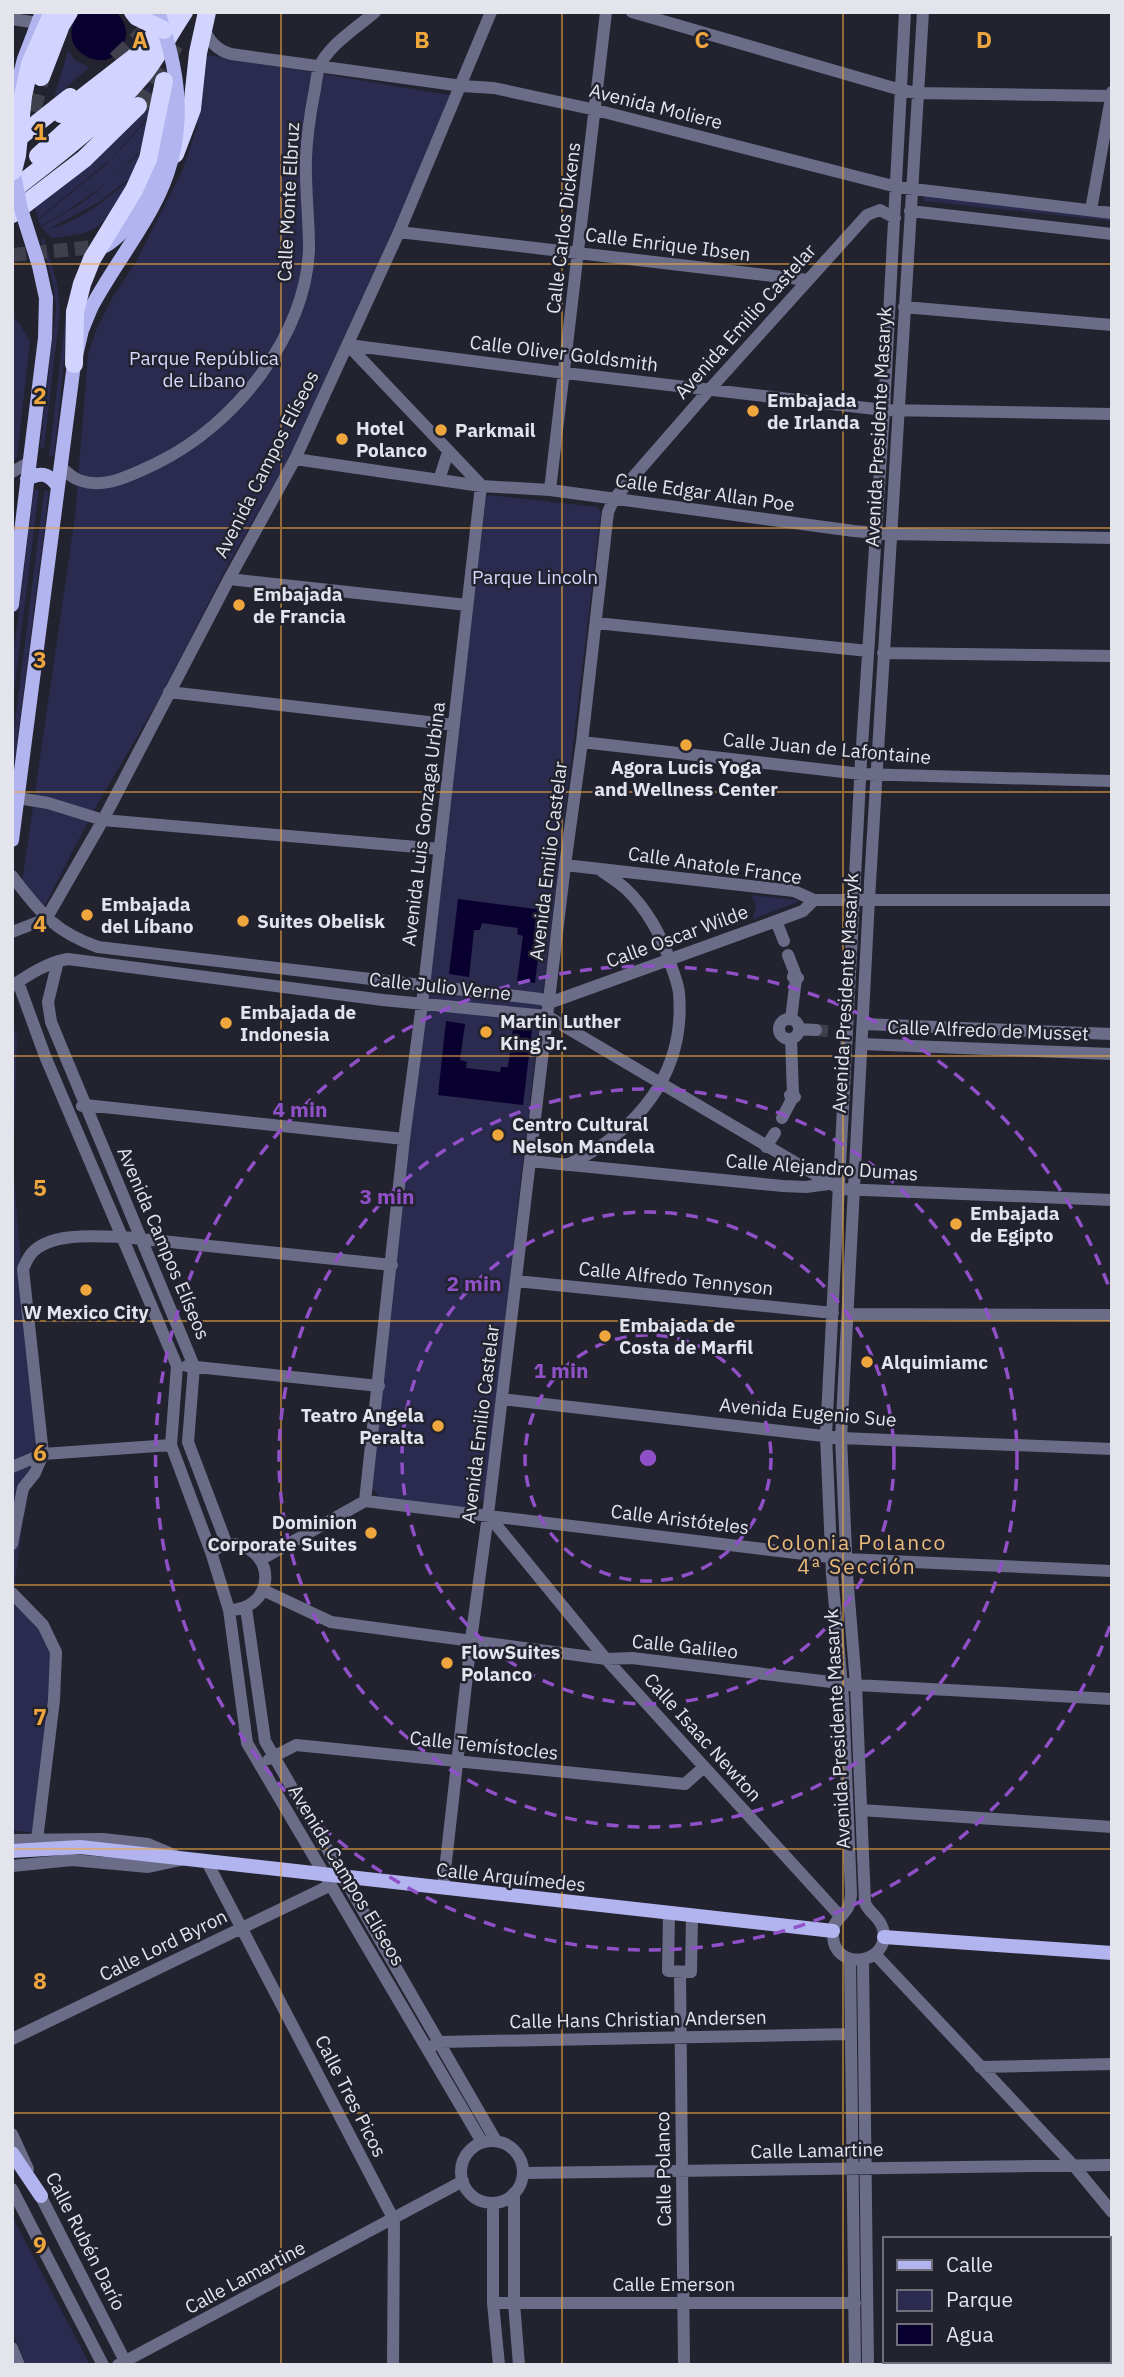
<svg xmlns="http://www.w3.org/2000/svg" width="1124" height="2377" font-family="'IBM Plex Sans',sans-serif">
<style>
.green{fill:#2b2a4f}
.water{fill:#0a0030}
.lines{fill:none;stroke-linecap:round;stroke-linejoin:round}
.minor-tunnel{stroke:#3f404b;stroke-width:12;stroke-dasharray:12 6;stroke-linecap:butt}
.major-tunnel{stroke:#3f404b;stroke-width:14;stroke-dasharray:14 7;stroke-linecap:butt}
.highway-tunnel{stroke:#3f404b;stroke-width:18;stroke-dasharray:18 9;stroke-linecap:butt}
.minor{stroke:#6b6c88;stroke-width:12}
.major{stroke:#b2b4ef;stroke-width:14}
.highway{stroke:#d2d4ff;stroke-width:18}
.major-bridge{stroke:#b2b4ef;stroke-width:14}
.highway-bridge{stroke:#d2d4ff;stroke-width:18}
.grid{fill:none;stroke:#efa73d;stroke-width:2;stroke-opacity:0.55}
.ring{fill:none;stroke:#9051c8;stroke-width:3.5;stroke-dasharray:12 9}
.poi-dot{fill:#efa73d;stroke:#22232f;stroke-width:2.5}
.labels{text-anchor:middle;dominant-baseline:central;stroke-width:5;stroke-linejoin:round;paint-order:stroke}
.street-label{font-size:19px;fill:#e3e4ec;stroke:#22232f}
.park-label{font-size:19px;fill:#d5d7fd;stroke:#22232f}
.poi-label{font-size:19px;font-weight:bold;fill:#e3e4ec;stroke:#22232f;text-anchor:start}
.neighbourhood-label{font-size:21px;letter-spacing:2px;fill:#edbb7a;stroke:#22232f}
.grid-label{font-size:23px;text-anchor:middle;font-weight:bold;fill:#efa73d;stroke:#22232f;stroke-width:5;stroke-linejoin:round;paint-order:stroke}
.centre{fill:#9051c8;stroke:#22232f;stroke-width:3.5}
.ring-label{font-size:21px;text-anchor:middle;font-weight:bold;fill:#9051c8;stroke:#22232f;stroke-width:5;stroke-linejoin:round;paint-order:stroke}
</style>
<rect width="100%" height="100%" fill="#22232f"/>
<path class="green" d="M68 51 76 61 90 67 54 98Z
M202 54 455 96 289 457 229 563 162 694 94 810 43 909 22 883 75 516 88 355 97 328 114 295 136 262 182 171 197 127Z
M150 85 149 116 111 159 38 219 34 205Z
M149 118 143 148 113 178 143 150 133 176 99 202 49 229C80 222 109 197 133 177L120 201 112 206 119 203C98 233 87 234 52 238L41 227 82 203 108 182 70 209 41 226 38 220 107 164Z
M924 192 1112 212V221L924 201Z
M41 239H44L57 283 60 310 44 448 40 447 56 308 53 285Z
M71 295 54 457 49 456 65 321Z
M12 316 20 324 30 342 17 457 12 463Z
M34 489 39 490 12 708V666Z
M44 491H49L13 776 12 745Z
M490 495 597 507 601 512 523 1160 486 1495 475 1508 381 1499 371 1487 409 1143 486 497Z
M751 895 797 900 798 902 753 919 756 905Z
M12 1024 17 1036 13 1169 39 1473 27 1490 14 1590 55 1652 36 1833 12 1830Z
M12 2216 90 2365H26L12 2331Z"/>
<path class="water" d="M81 12 117 13C125 22 129 32 124 43 109 82 48 47 81 12Z
M458 899 544 910 535 983 517 981 523 936 517 934 518 928 482 923 480 930H474L469 977 449 974Z
M446 1021 465 1024 460 1060 467 1062 466 1068 500 1072 501 1067H508L513 1028 532 1030 523 1105 438 1095Z"/>
<g class="lines">
<path class="minor-tunnel" d="M816 1030 834 1032"/>
<path class="major-tunnel" d="M12 255 105 246"/>
<path class="highway-tunnel" d="M116 60 154 24
M138 106 148 96 178 38
M19 135 31 114 41 77"/>
<path class="minor" d="M632 12 901 90 917 93 1111 96
M905 12 884 410 861 761 826 1435 832 1574 843 1698 851 1893C851 1918 832 1914 833 1935 833 1972 891 1965 883 1929 880 1917 869 1913 865 1903L856 1685 847 1574 841 1438 869 899 923 12
M12 19 38 23
M203 26C208 40 216 50 231 54L462 86 494 88 596 110 897 187 1112 213
M1091 210 1112 92
M910 211 1112 234
M399 232 808 280
M904 307 1112 325
M348 345 565 373 884 410 1112 414
M348 345 481 485
M295 459 481 486 550 490 854 531 890 534 1112 538
M60 466C66 472 73 479 82 481 106 489 136 473 157 463 234 426 307 335 309 248 309 218 305 187 306 157 307 137 310 115 314 94 316 86 316 76 319 68 327 46 357 28 375 12
M12 472 30 462
M439 480 448 452
M550 490 606 12
M229 579 467 605
M596 623 868 651
M883 653 1112 656
M169 692 454 725
M582 742 861 774 1112 781
M12 797 48 803 103 820 440 849
M565 865 794 891 814 900H1112
M12 876C40 912 53 931 98 947L541 999 549 1003
M46 919 103 820 229 579 295 459 399 232 491 12
M776 921 784 941
M12 932 46 919
M788 955 795 973 793 977 798 978
M58 961 48 1002 51 1022 194 1366 188 1442 227 1545
M18 982 45 1056 177 1366 171 1445 211 1552
M12 986C28 975 48 962 68 959L383 1000 547 1016 840 1189 1112 1200
M549 1003 776 921 803 911 814 900
M779 1029a10 10 0 1 1 20 0a10 10 0 1 1-20 0Z
M791 1019 796 979
M863 1024 1112 1034
M799 1029 816 1030
M791 1039 793 1094
M862 1044 1112 1054
M82 1106 85 1105 404 1139
M782 1118 792 1099 790 1095 793 1094 795 1097
M766 1147 775 1133
M530 1161 783 1186 806 1187 828 1184
M567 1165C637 1132 686 1074 679 993 678 983 673 972 670 962 662 936 646 908 626 889 618 882 609 876 600 870
M516 1281 833 1313
M848 1314 1112 1315
M187 1366 379 1386
M502 1399 841 1438 1112 1449
M12 1467 43 1454 171 1445
M365 1501 404 1139 422 1004 481 486
M488 1515 606 1659 840 1916
M12 1544 23 1488 35 1473 43 1454 23 1269C25 1264 28 1258 31 1254 49 1232 97 1236 123 1237L392 1265
M236 1544C279 1554 273 1610 229 1610L211 1552 221 1546Z
M260 1560 365 1501 846 1559 1112 1571
M263 1590 331 1622 606 1659 632 1658 856 1685 1112 1699
M12 1593 43 1625 56 1652 54 1700 37 1840
M246 1608 265 1741 496 2141
M229 1610 247 1743 482 2142
M269 1759 296 1745 685 1784 704 1767
M861 1810 1112 1827
M12 1840 103 1839 148 1844 174 1855
M207 1862 394 2220 393 2365
M12 1866 72 1860 148 1867 181 1860
M443 1888 471 1640 488 1515 565 865 582 742 608 512 614 499 709 390 867 215 880 210 895 218
M669 1913 668 1971 691 1972 692 1916
M875 1954 1074 2166 1112 2212
M850 1960 855 2365
M863 1960 868 2365
M680 1972 684 2365
M12 2039 331 1885
M434 2045 439 2042 851 2034
M980 2067 1112 2064
M12 2134 28 2169
M461 2172a31 31 0 1 1 62 0a31 31 0 1 1-62 0Z
M523 2173 1112 2165
M12 2189 103 2365
M37 2189 127 2365
M514 2193V2303L519 2365
M493 2203V2303L499 2365
M1108 2301H1112
M493 2303H855
M12 2348 19 2365
M118 2365 463 2181"/>
<path class="major" d="M12 106 24 59 42 12
M105 246C133 229 148 194 158 164
M27 479C40 472 48 473 57 485
M12 605 45 338 46 298
M12 840 74 364 82 330 91 308
M12 1851 80 1847 833 1931
M884 1937 1112 1953
M12 2153 41 2196"/>
<path class="highway" d="M41 77 61 25 69 12
M23 96 30 64 53 12
M12 143 70 97
M175 154 192 109 198 53 207 12
M38 156 118 84 146 48 169 12
M12 191C57 155 105 120 142 76 158 56 170 33 184 12
M12 214 84 159 138 106
M74 364 75 312"/>
<path class="major-bridge" d="M12 164 21 209 39 266 46 298
M158 164 165 131V96
M91 308C109 274 133 243 152 208 188 142 183 81 158 12"/>
<path class="highway-bridge" d="M133 12 137 17 164 30
M61 114 146 48
M13 171 17 155 23 96
M75 312 82 284 92 259 134 190 148 159 164 81"/>
</g>
<path class="grid" d="M281 12V2365M562 12V2365M843 12V2365M12 264H1112M12 528H1112M12 792H1112M12 1056H1112M12 1321H1112M12 1585H1112M12 1849H1112M12 2113H1112"/>
<g class="ring">
<circle cx="648" cy="1458" r="123"/>
<circle cx="648" cy="1458" r="246"/>
<circle cx="648" cy="1458" r="369"/>
<path d="M1110 1626A492 492 0 1 1 1110 1290"/>
</g>
<g class="poi-dot">
<circle cx="753" cy="411" r="7"/>
<circle cx="441" cy="430" r="7"/>
<circle cx="342" cy="439" r="7"/>
<circle cx="239" cy="605" r="7"/>
<circle cx="686" cy="745" r="7"/>
<circle cx="87" cy="915" r="7"/>
<circle cx="243" cy="921" r="7"/>
<circle cx="226" cy="1023" r="7"/>
<circle cx="486" cy="1032" r="7"/>
<circle cx="498" cy="1135" r="7"/>
<circle cx="956" cy="1224" r="7"/>
<circle cx="86" cy="1290" r="7"/>
<circle cx="605" cy="1336" r="7"/>
<circle cx="867" cy="1362" r="7"/>
<circle cx="438" cy="1426" r="7"/>
<circle cx="371" cy="1533" r="7"/>
<circle cx="447" cy="1663" r="7"/>
</g>
<g class="labels">
<g class="street-label">
<text transform="translate(656 106) rotate(14)">Avenida Moliere</text>
<text transform="translate(288 202) rotate(-87)">Calle Monte Elbruz</text>
<text transform="translate(563 228) rotate(-83)">Calle Carlos Dickens</text>
<text transform="translate(668 244) rotate(7)">Calle Enrique Ibsen</text>
<text transform="translate(745 321) rotate(-48)">Avenida Emilio Castelar</text>
<text transform="translate(564 353) rotate(7)">Calle Oliver Goldsmith</text>
<text transform="translate(878 427) rotate(-87)">Avenida Presidente Masaryk</text>
<text transform="translate(266 464) rotate(-63)">Avenida Campos Elíseos</text>
<text transform="translate(705 492) rotate(8)">Calle Edgar Allan Poe</text>
<text transform="translate(827 748) rotate(5)">Calle Juan de Lafontaine</text>
<text transform="translate(423 824) rotate(-83)">Avenida Luis Gonzaga Urbina</text>
<text transform="translate(548 861) rotate(-83)">Avenida Emilio Castelar</text>
<text transform="translate(715 865) rotate(8)">Calle Anatole France</text>
<text transform="translate(677 936) rotate(-20)">Calle Oscar Wilde</text>
<text transform="translate(440 986) rotate(6)">Calle Julio Verne</text>
<text transform="translate(845 993) rotate(-87)">Avenida Presidente Masaryk</text>
<text transform="translate(988 1030) rotate(2)">Calle Alfredo de Musset</text>
<text transform="translate(822 1167) rotate(4)">Calle Alejandro Dumas</text>
<text transform="translate(164 1243) rotate(67)">Avenida Campos Elíseos</text>
<text transform="translate(676 1278) rotate(6)">Calle Alfredo Tennyson</text>
<text transform="translate(808 1412) rotate(5)">Avenida Eugenio Sue</text>
<text transform="translate(480 1424) rotate(-83)">Avenida Emilio Castelar</text>
<text transform="translate(680 1519) rotate(7)">Calle Aristóteles</text>
<text transform="translate(685 1646) rotate(6)">Calle Galileo</text>
<text transform="translate(837 1729) rotate(-93)">Avenida Presidente Masaryk</text>
<text transform="translate(703 1737) rotate(48)">Calle Isaac Newton</text>
<text transform="translate(484 1745) rotate(6)">Calle Temístocles</text>
<text transform="translate(347 1875) rotate(59)">Avenida Campos Elíseos</text>
<text transform="translate(511 1877) rotate(6)">Calle Arquímedes</text>
<text transform="translate(163 1945) rotate(-26)">Calle Lord Byron</text>
<text transform="translate(638 2019) rotate(-1)">Calle Hans Christian Andersen</text>
<text transform="translate(351 2096) rotate(63)">Calle Tres Picos</text>
<text transform="translate(817 2150) rotate(-1)">Calle Lamartine</text>
<text transform="translate(663 2169) rotate(-91)">Calle Polanco</text>
<text transform="translate(86 2241) rotate(63)">Calle Rubén Darío</text>
<text transform="translate(245 2277) rotate(-28)">Calle Lamartine</text>
<text x="674" y="2284">Calle Emerson</text>
</g>
<g class="park-label">
<text x="204" y="358">Parque República<tspan x="204" dy="22">de Líbano</tspan></text>
<text x="535" y="577">Parque Lincoln</text>
</g>
<g class="poi-label">
<text x="767" y="400">Embajada<tspan x="767" dy="22">de Irlanda</tspan></text>
<text x="356" y="428">Hotel<tspan x="356" dy="22">Polanco</tspan></text>
<text x="455" y="430">Parkmail</text>
<text x="253" y="594">Embajada<tspan x="253" dy="22">de Francia</tspan></text>
<text x="686" y="767" text-anchor="middle">Agora Lucis Yoga<tspan x="686" dy="22">and Wellness Center</tspan></text>
<text x="101" y="904">Embajada<tspan x="101" dy="22">del Líbano</tspan></text>
<text x="257" y="921">Suites Obelisk</text>
<text x="240" y="1012">Embajada de<tspan x="240" dy="22">Indonesia</tspan></text>
<text x="500" y="1021">Martin Luther<tspan x="500" dy="22">King Jr.</tspan></text>
<text x="512" y="1124">Centro Cultural<tspan x="512" dy="22">Nelson Mandela</tspan></text>
<text x="970" y="1213">Embajada<tspan x="970" dy="22">de Egipto</tspan></text>
<text x="86" y="1312" text-anchor="middle">W Mexico City</text>
<text x="619" y="1325">Embajada de<tspan x="619" dy="22">Costa de Marfil</tspan></text>
<text x="881" y="1362">Alquimiamc</text>
<text x="424" y="1415" text-anchor="end">Teatro Angela<tspan x="424" dy="22">Peralta</tspan></text>
<text x="357" y="1522" text-anchor="end">Dominion<tspan x="357" dy="22">Corporate Suites</tspan></text>
<text x="461" y="1652">FlowSuites<tspan x="461" dy="22">Polanco</tspan></text>
</g>
<g class="neighbourhood-label">
<text x="857" y="1542">Colonia Polanco<tspan x="857" dy="24">4ª Sección</tspan></text>
</g>
</g>
<g class="grid-label">
<text x="140" y="48">A</text>
<text x="422" y="48">B</text>
<text x="702" y="48">C</text>
<text x="984" y="48">D</text>
<text x="40" y="140">1</text>
<text x="40" y="404">2</text>
<text x="40" y="668">3</text>
<text x="40" y="932">4</text>
<text x="40" y="1196">5</text>
<text x="40" y="1461">6</text>
<text x="40" y="1725">7</text>
<text x="40" y="1989">8</text>
<text x="40" y="2253">9</text>
</g>
<circle cx="648" cy="1458" r="10" class="centre"/>
<g class="ring-label">
<text x="300" y="1117">4 min</text>
<text x="387" y="1204">3 min</text>
<text x="474" y="1291">2 min</text>
<text x="561" y="1378">1 min</text>
</g>
<rect width="1124" height="2377" fill="none" stroke="#e3e4ec" stroke-width="28"/>
<rect x="883" y="2237" width="228" height="126" fill="#22232f" stroke="#6f707b" stroke-width="2"/>
<rect x="897" y="2260" width="35" height="10" fill="#b2b4ef" stroke="#6f707b" stroke-width="2"/>
<text x="946" y="2272" font-size="21" fill="#e3e4ec">Calle</text>
<rect x="897" y="2290" width="35" height="21" fill="#2b2a4f" stroke="#6f707b" stroke-width="2"/>
<text x="946" y="2307" font-size="21" fill="#e3e4ec">Parque</text>
<rect x="897" y="2324" width="35" height="21" fill="#0a0030" stroke="#6f707b" stroke-width="2"/>
<text x="946" y="2342" font-size="21" fill="#e3e4ec">Agua</text>
</svg>
